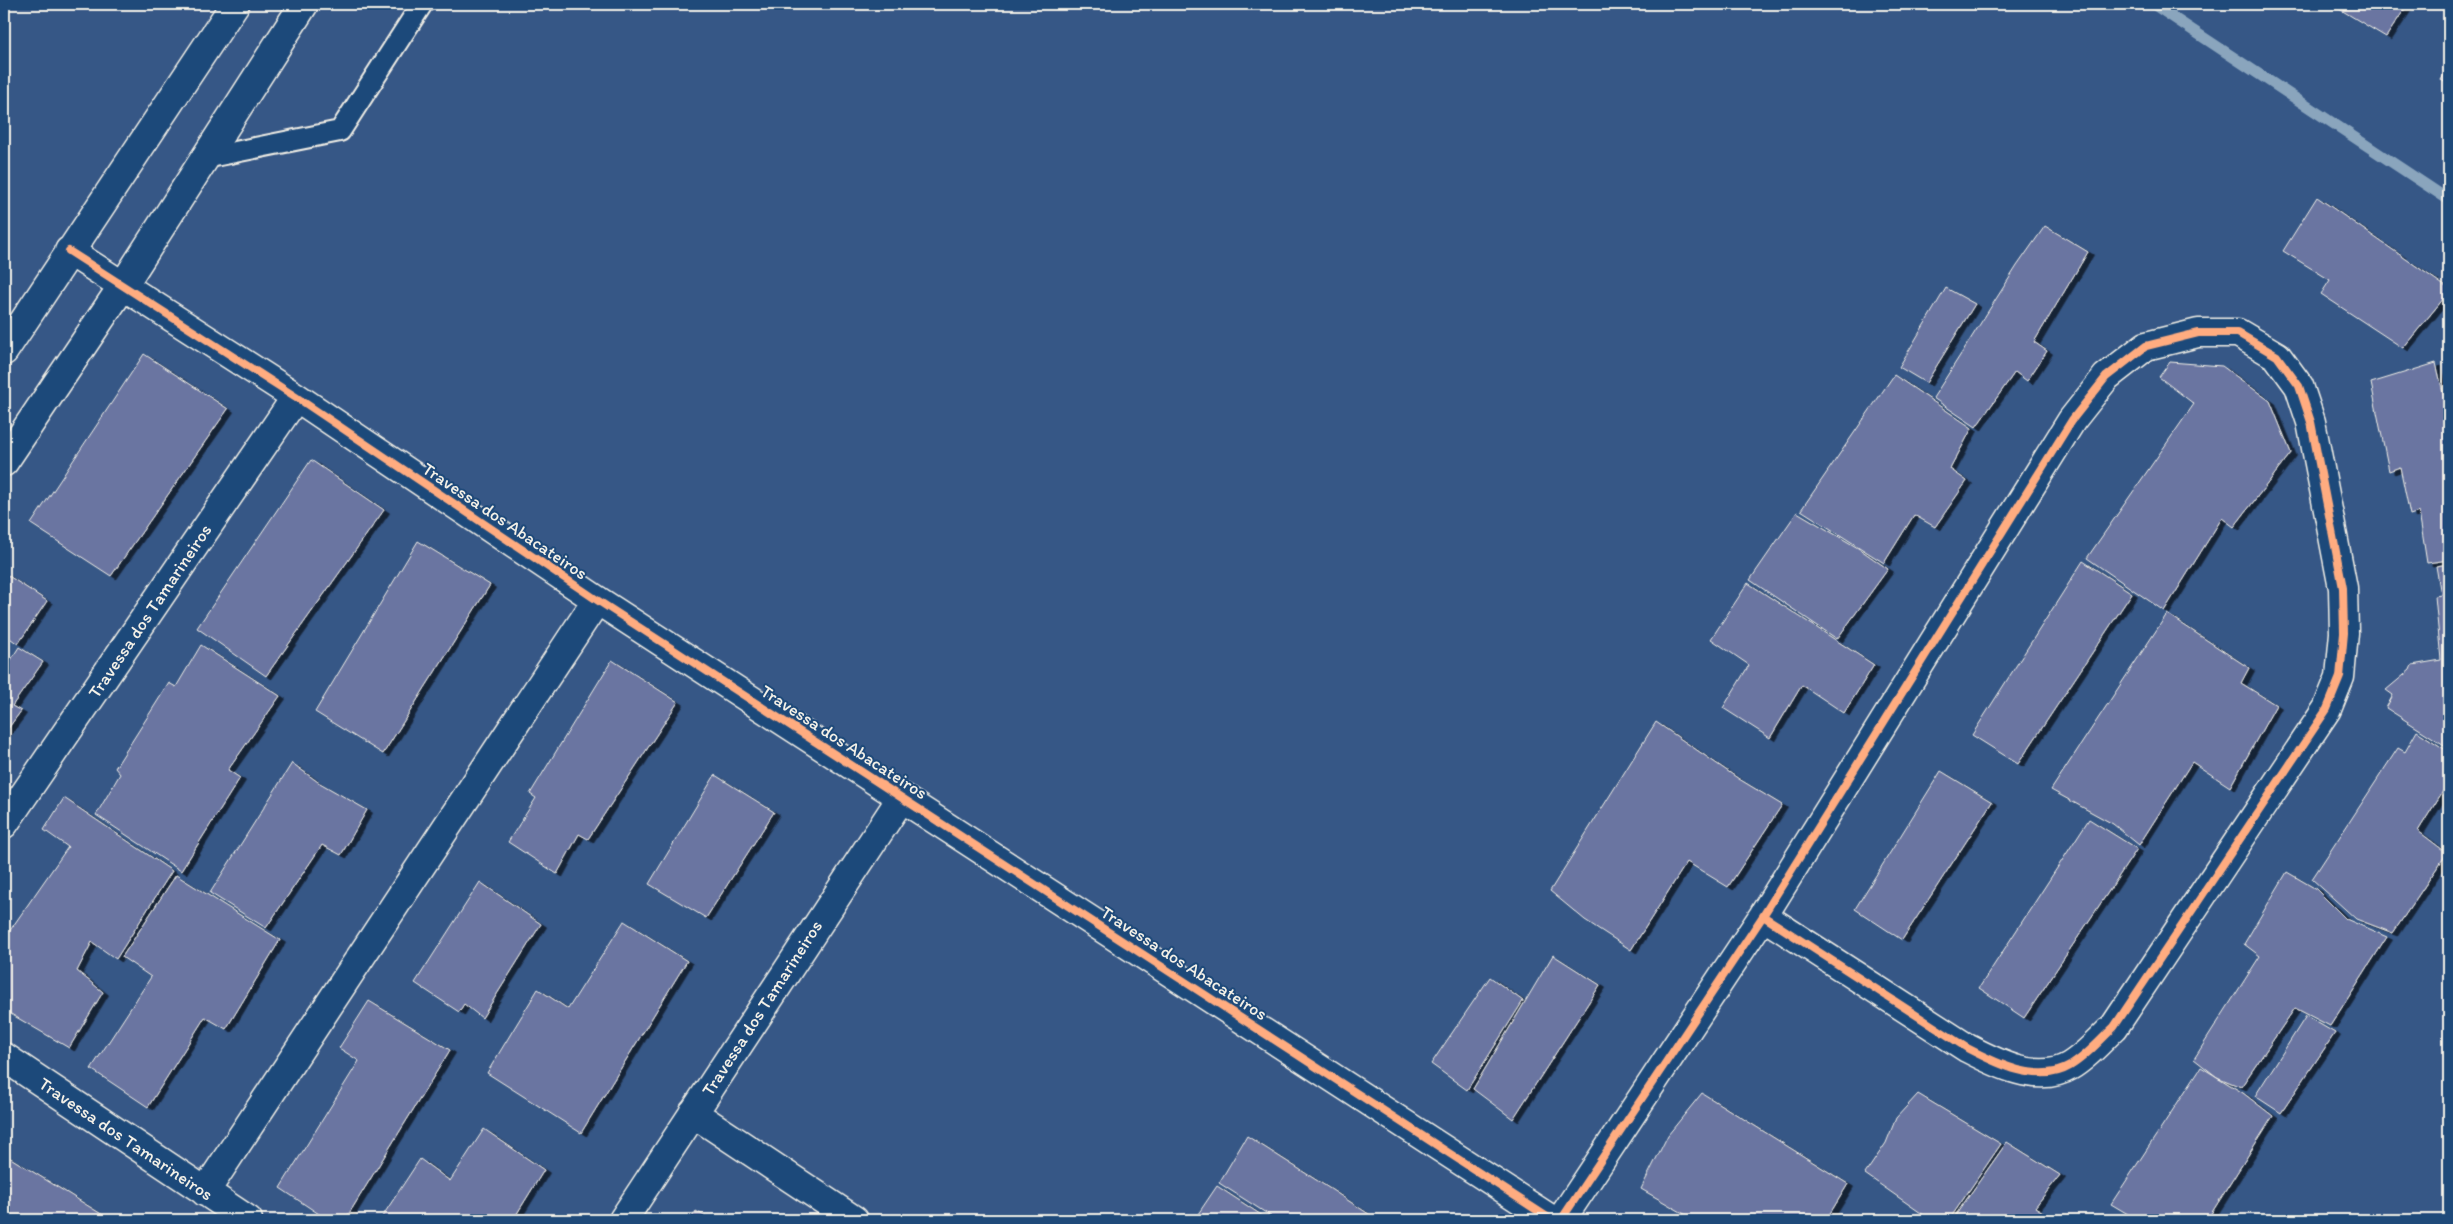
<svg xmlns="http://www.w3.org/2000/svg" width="2453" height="1224" font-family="Itim,sans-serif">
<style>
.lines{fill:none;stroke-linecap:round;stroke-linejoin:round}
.stream{stroke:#8aa5bd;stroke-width:11}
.building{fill:#6a75a1;stroke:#f4f1e8;filter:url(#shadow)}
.service-casing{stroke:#f4f1e8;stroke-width:24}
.minor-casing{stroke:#f4f1e8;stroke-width:31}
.service{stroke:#1f4a7a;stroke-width:20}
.minor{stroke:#1f4a7a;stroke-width:28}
.cycleway-casing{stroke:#1f4a7a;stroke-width:11}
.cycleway{stroke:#ffac80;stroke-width:8}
.labels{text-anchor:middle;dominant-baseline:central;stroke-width:4;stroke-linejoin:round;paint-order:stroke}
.street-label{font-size:18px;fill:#f4f1e8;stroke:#1f4a7a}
</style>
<defs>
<filter id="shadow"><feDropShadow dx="5.5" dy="3" stdDeviation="0" flood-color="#0009"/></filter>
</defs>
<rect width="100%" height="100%" fill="#365786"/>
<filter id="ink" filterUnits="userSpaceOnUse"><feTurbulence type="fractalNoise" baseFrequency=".02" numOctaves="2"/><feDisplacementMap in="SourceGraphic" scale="10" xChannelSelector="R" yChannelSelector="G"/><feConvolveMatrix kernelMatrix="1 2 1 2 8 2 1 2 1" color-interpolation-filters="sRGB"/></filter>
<g filter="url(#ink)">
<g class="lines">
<path class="stream" d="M2153 4 2449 200"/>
</g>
<path class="building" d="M2331 4H2408L2386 37Z
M2449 67V85L2441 80Z
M2317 197 2449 289V292L2403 348 2321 294 2330 280 2283 251Z
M2045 226 2088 252 2034 342 2047 351 2027 381 2015 372 1976 427 1933 398 2017 266Z
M1946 288 1975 304 1926 383 1899 367Z
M144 354 228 409 111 576 31 524Z
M2170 362 2222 366 2270 401 2291 453 2234 527 2222 518 2164 611 2087 558 2194 404 2159 377Z
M2436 363 2449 417V560L2427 563 2419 512 2410 515 2400 467 2389 471 2371 383Z
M1894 375 1972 428 1950 469 1967 481 1935 527 1914 515 1884 563 1801 510Z
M311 460 384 510 266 676 197 628Z
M1797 512 1858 548 1888 569 1837 639 1750 580Z
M418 541 490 585 383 754 315 712Z
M2083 561 2132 593 2018 764 1972 735Z
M2449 564V748L2386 708 2393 695 2386 690 2410 670 2412 665 2441 660 2435 596 2441 595 2436 566Z
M4 573 47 601 18 644 4 634Z
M1748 583 1874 665 1844 713 1802 685 1770 738 1723 708 1749 665 1711 639Z
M2167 614 2249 668 2241 683 2276 705 2230 787 2192 762 2139 845 2113 824 2051 790Z
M201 645 280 696 228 770 240 778 181 871 96 815 120 774 115 768 169 683 176 687Z
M19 647 43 662 12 706 21 711 4 734V671Z
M612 660 678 702 588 839 579 834 557 874 508 842 536 798 530 794Z
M1656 722 1739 779 1782 805 1728 887 1687 862 1631 950 1585 920 1550 891Z
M2417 731 2449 752V771L2443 780 2448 783 2418 831 2447 853 2393 933 2356 919 2312 879 2398 748 2405 752Z
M292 763 318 782 367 810 341 855 322 845 266 928 210 893Z
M1941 771 1992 802 1902 940 1855 909Z
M715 775 774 812 706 918 649 884Z
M64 798 172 871 116 959 92 942 77 971 103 992 69 1048 4 1010V939L68 847 44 830Z
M2089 819 2137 849 2024 1018 1979 988Z
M2287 872 2316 889 2346 919 2387 937 2330 1026 2295 1008 2241 1087 2217 1077 2194 1059 2260 956 2244 944Z
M176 875 280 940 226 1029 205 1017 148 1107 91 1069 151 977 122 957Z
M480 882 541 924 482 1018 464 1004 459 1012 415 983Z
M624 921 687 961 581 1133 487 1073 538 989 568 1009Z
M1553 955 1600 985 1513 1119 1473 1089Z
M1490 977 1523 1001 1467 1090 1431 1064Z
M369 1001 450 1050 345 1220H328L280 1188 359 1061 339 1048Z
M2306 1016 2335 1033 2281 1113 2255 1096Z
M2201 1067 2243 1093 2273 1116 2207 1220H2138L2111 1204Z
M1702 1093 1848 1184 1826 1220H1695L1641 1189 1668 1135Z
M1918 1094 2001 1144 1949 1220H1931L1865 1174 1886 1143 1896 1118Z
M484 1129 544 1170 513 1220H380L420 1159 450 1181Z
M1247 1136 1332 1190 1378 1220H1277L1219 1183Z
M2007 1142 2060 1175 2035 1207 2056 1220H1952Z
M4 1154 111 1220H4Z
M1217 1186 1269 1220H1194Z
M696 1211 711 1220H690Z"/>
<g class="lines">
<g class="service-casing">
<path id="service" d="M205 158 340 131 422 4"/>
</g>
<g class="minor-casing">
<path id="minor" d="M69 251 296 397 597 600 1552 1220
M4 351 235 4
M4 462 124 284 304 4
M4 824 296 397
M4 1057 248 1220
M693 1113 854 1220
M205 1192 597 600
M623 1220 902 797
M1561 1220 1763 916 2072 420 2106 377 2146 346 2198 333H2238L2277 356 2299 386 2311 422 2343 588 2344 633 2340 677 2327 709 2114 1027C2100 1040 2087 1056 2070 1066 2038 1085 1996 1063 1967 1048L1763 916"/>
</g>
<use href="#service" class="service"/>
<use href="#minor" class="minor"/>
<g class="cycleway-casing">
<path id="cycleway" d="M69 251 296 397 597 600 1552 1220
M1561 1220 1763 916 2072 420 2106 377 2146 346 2198 333H2238L2277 356 2299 386 2311 422 2343 588 2344 633 2340 677 2327 709 2114 1027C2100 1040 2087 1056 2070 1066 2038 1085 1996 1063 1967 1048L1763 916"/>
</g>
<use href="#cycleway" class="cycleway"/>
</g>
</g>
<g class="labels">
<g class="street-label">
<text transform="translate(505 521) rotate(34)">Travessa dos Abacateiros</text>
<text transform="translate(150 611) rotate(-56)">Travessa dos Tamarineiros</text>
<text transform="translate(844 742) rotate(33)">Travessa dos Abacateiros</text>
<text transform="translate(1184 963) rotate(33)">Travessa dos Abacateiros</text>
<text transform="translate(762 1008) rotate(-57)">Travessa dos Tamarineiros</text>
<text transform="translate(126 1139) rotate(34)">Travessa dos Tamarineiros</text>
</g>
</g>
<rect width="2453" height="1224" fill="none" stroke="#1f4a7a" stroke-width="20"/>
<rect x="10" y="10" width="2433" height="1204" fill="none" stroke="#f4f1e8" stroke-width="2" filter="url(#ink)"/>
</svg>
